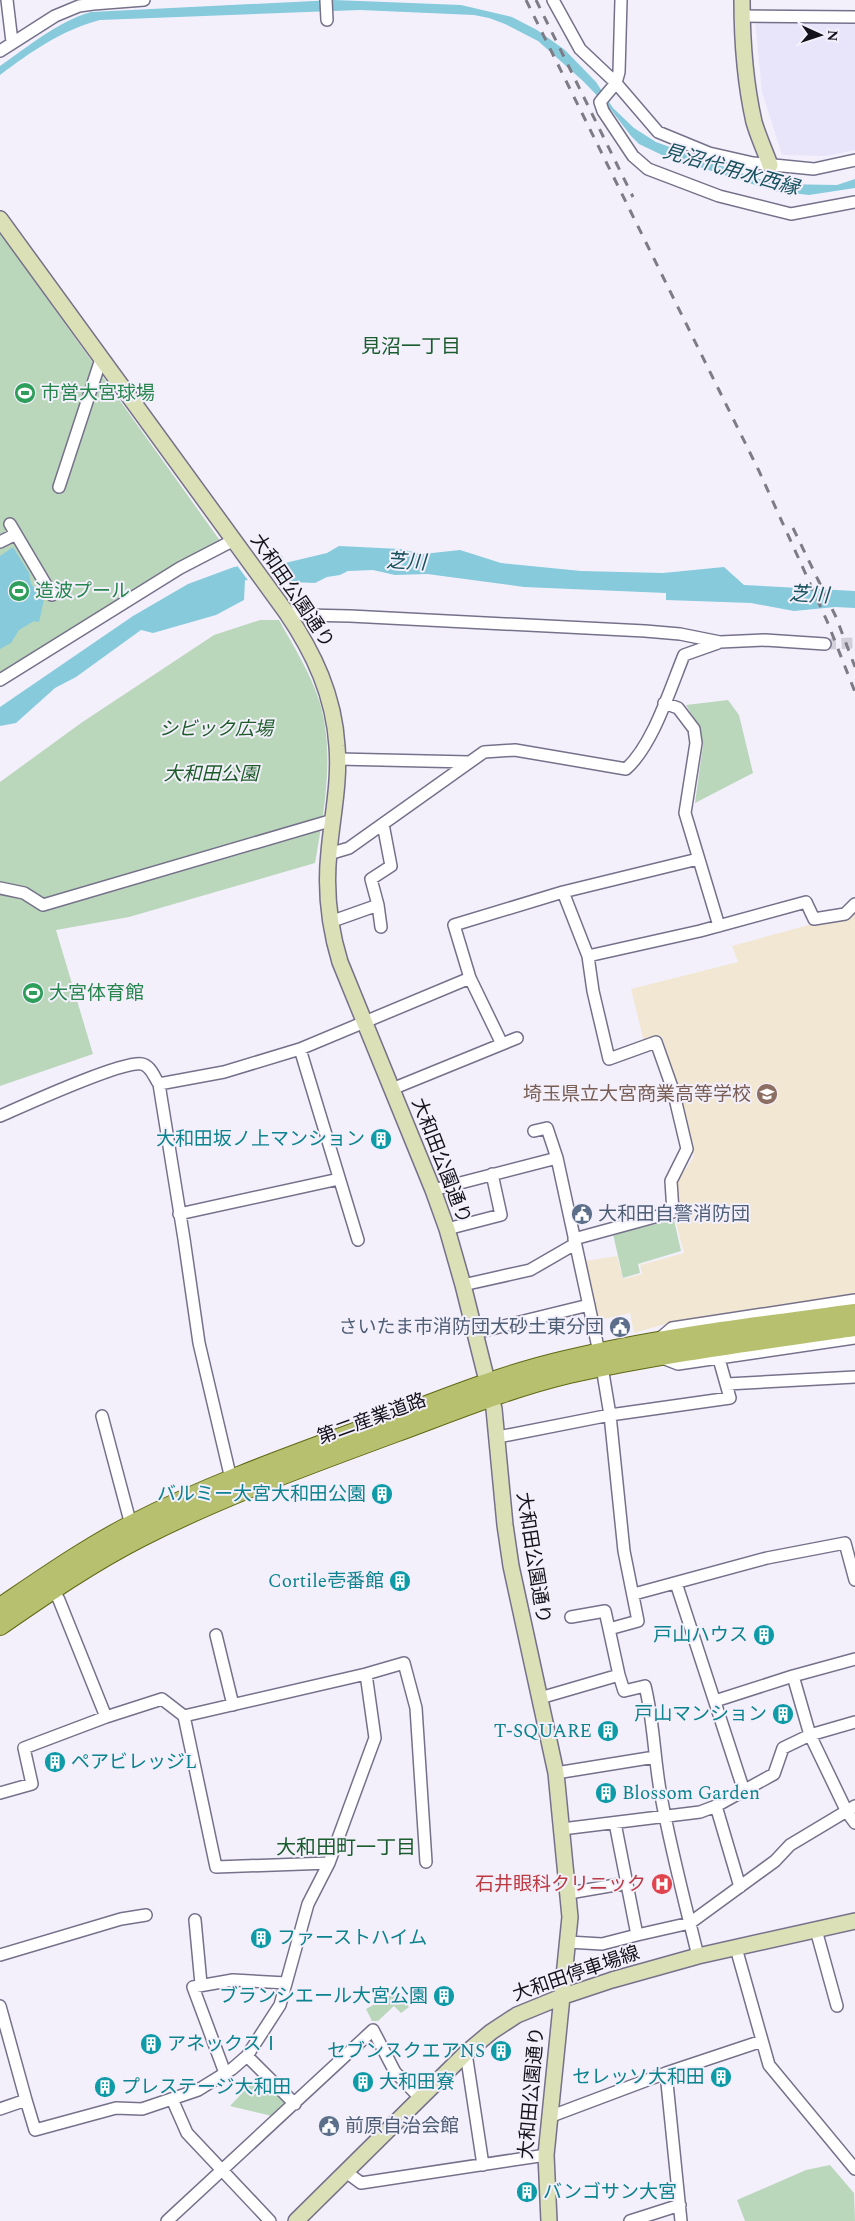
<svg xmlns="http://www.w3.org/2000/svg" width="855" height="2221" font-family="Spectral,'Noto Sans JP',serif">
<style>
.built{fill:#e8e4fa}
.education{fill:#f2e7d2}
.green{fill:#bad7bc}
.water{fill:#86cadc}
.pier{fill:#f3f0fc}
.lines{fill:none;stroke-linecap:round;stroke-linejoin:round}
.street-tunnel{stroke:#d2cfda;stroke-width:11;stroke-dasharray:11 5.5;stroke-linecap:butt}
.street-casing{stroke:#76718a;stroke-width:14}
.secondary-casing{stroke:#76718a;stroke-width:18}
.primary-casing{stroke:#5f6813;stroke-width:20}
.street{stroke:#fff;stroke-width:11}
.secondary{stroke:#dbe0b7;stroke-width:15}
.primary{stroke:#b7c06f;stroke-width:18}
.rail{stroke:#7d7b85;stroke-width:3;stroke-dasharray:9 9;stroke-linecap:butt}
.labels{text-anchor:middle;dominant-baseline:central;stroke-width:4;stroke-linejoin:round;paint-order:stroke}
.leisure-label{font-size:19px;fill:#27864d;stroke:#f3f0fc;text-anchor:start}
.street-label{font-size:19px;fill:#14121b;stroke:#f3f0fc}
.park-label{font-size:19px;font-style:italic;fill:#1d5c29;stroke:#f3f0fc}
.education-label{font-size:19px;fill:#785e54;stroke:#f3f0fc;text-anchor:end}
.culture-label{font-size:19px;fill:#0d838f;stroke:#f3f0fc;text-anchor:end}
.service-label{font-size:19px;fill:#4e5e75;stroke:#f3f0fc;text-anchor:start}
.health-label{font-size:19px;fill:#be3a42;stroke:#f3f0fc;text-anchor:end}
.water-label{font-size:20px;font-style:italic;fill:#18525f;stroke:#f3f0fc}
.neighbourhood-label{font-size:20px;fill:#1a5c2e;stroke:#f3f0fc}
</style>
<rect width="100%" height="100%" fill="#f3f0fc"/>
<path class="built" d="M755 19 855 22V150L826 156 782 155 762 92Z"/>
<path class="education" d="M855 910V1295L669 1323 634 1333 630 1313 597 1321 585 1261 617 1256 623 1279 642 1274 640 1265 684 1253 675 1220 680 1216 677 1182 693 1158 694 1147 662 1036 644 1042 631 989 738 962 732 946 816 923Z"/>
<path class="green" d="M0 233 221 542 0 675Z
M260 620H279C294 647 311 674 320 703 335 755 324 811 315 863L129 917 56 930 93 1054 0 1086V782L81 723 214 635Z
M728 700 739 715 753 773 695 803 703 745 700 729 686 705Z
M674 1220 681 1251 638 1264 640 1273 623 1278 613 1234Z
M396 1992 409 2007 401 2013 394 2006 378 2021H372L366 2009Z
M261 2073 287 2101 272 2116 230 2106Z
M830 2165 854 2193 855 2221H745L737 2200 806 2170Z"/>
<path class="water" d="M334 0 461 5 512 17 537 30 565 50 596 82 613 108 634 128 656 142 752 177 779 184 837 185 855 179V188L809 195 774 191 662 155 639 144 631 136 612 111 583 81 538 41 505 24 489 18 474 15 360 10 100 20C62 30 32 51 0 75V66C29 46 57 22 91 12Z
M339 546 400 549 423 554 460 550 501 563 581 571 663 573 724 567 744 585 855 591V608L835 607 794 611 751 603 666 600V593L524 587 427 574 395 575 373 570 348 571 340 575 327 577 315 583 245 580 244 600 216 615 153 633 141 630 76 677 55 688 16 723 0 726V707L133 616 188 584 234 567 268 561 273 550 282 556 285 563 327 553Z
M13 547 29 573 31 584 44 599 39 622 34 621 19 630 11 643 0 649V556Z"/>
<path class="pier" d="M262 559 281 584 250 583 236 564Z"/>
<g class="lines">
<path class="street-tunnel" d="M825 644 855 643"/>
<g class="street-casing">
<path id="street" d="M7 0 12 42
M94 0 93 4 144 0
M326 0 327 20
M553 0 580 49 616 83 658 132 709 153 753 163 814 169 855 160
M621 0 619 72 616 83 600 102 603 111 633 156 648 169 719 196 791 214 855 202
M742 16 855 17
M0 51 55 16 79 6 93 4
M59 487 101 359
M10 524 52 595
M0 542 16 534
M286 612 304 615 350 616 645 631 680 634 720 642 765 640 825 644
M0 680 180 568 234 540
M664 703 678 708 694 729 696 743 685 813 719 926
M338 759 469 762
M329 854 349 848 484 752 515 750 626 769C653 745 670 689 684 655L718 643
M0 888 24 893 43 905 333 820
M563 892 588 956 593 991 609 1059 656 1042 673 1090 687 1149 671 1181 673 1212 574 1239
M378 905 381 927
M330 922 378 905 371 879 391 866 383 824
M588 956 700 931 806 902 814 919 845 914 855 904
M470 978 502 1044
M300 1049 358 1240
M159 1084 224 1072 300 1049 470 978 454 925 563 892 698 859
M392 1089 517 1038
M0 1116C23 1106 123 1060 142 1064 151 1066 154 1077 159 1084L184 1239 199 1343 231 1479
M534 1131 547 1128 557 1158 599 1352
M433 1190 557 1158
M179 1214 339 1179
M447 1229 501 1215 492 1174
M463 1285 530 1270 575 1244
M475 1333 589 1305
M658 1340 672 1328 855 1300
M660 1357 678 1364 855 1338
M602 1367 610 1415 624 1551 638 1621 609 1629 619 1675
M727 1384 855 1377
M102 1416 131 1525
M498 1437 610 1415 730 1398 719 1359
M676 1583 744 1791
M51 1585 59 1600 106 1717
M634 1594 767 1558 845 1543 855 1580
M571 1617 605 1611 609 1629
M216 1635 233 1705
M793 1676 810 1735 847 1812 855 1823
M540 1698 619 1675 624 1691 645 1686C654 1722 654 1759 661 1796 671 1850 685 1903 698 1956
M715 1701 793 1676 855 1659
M184 1716 366 1674 404 1663 416 1708 426 1862
M556 1773 655 1757
M0 1793 32 1784 24 1748 106 1717 162 1699 184 1716 216 1867 329 1863
M716 1806 740 1887
M615 1823 637 1935 690 1923 775 1861 790 1845 855 1806
M562 1829 700 1812 716 1806 774 1774 783 1748 810 1735 855 1722
M569 1893 627 1883
M195 1920 201 1984
M816 1930 837 2006
M568 1942 602 1944 637 1935
M736 1948 769 2065 855 2169
M0 1955 121 1919 146 1915
M0 2006 26 2100
M466 2053 483 2165
M247 2056 295 2104
M225 2073 193 1987 233 1980 286 1983
M666 2073 681 2221
M172 2099 187 2133 270 2221
M0 2109 26 2100 35 2130 116 2108 142 2109 198 2090 232 2069 247 2056 280 2005 308 1904 329 1863 375 1738 366 1674
M549 2117 666 2073 762 2041
M346 2172 361 2183 546 2155
M167 2221 373 2030 395 2072 420 2098
M630 2221 680 2205"/>
</g>
<g class="secondary-casing">
<path id="secondary" d="M742 0C742 41 745 82 754 122 758 136 765 151 770 165
M0 219 286 612C314 653 334 696 337 746 340 782 332 817 329 852 325 890 329 926 340 962L433 1190 447 1229 463 1285 494 1409 505 1525 511 1566 556 1773 570 1917 546 2155 549 2221
M296 2221 466 2053 491 2032 517 2015 561 1997 612 1980 698 1956 855 1921"/>
</g>
<g class="primary-casing">
<path id="primary" d="M0 1607C43 1578 86 1548 132 1524 214 1482 301 1452 387 1420 445 1398 504 1374 565 1360 660 1337 758 1326 855 1313
M0 1626C45 1595 91 1563 140 1538 222 1496 309 1465 395 1433 452 1412 510 1388 569 1374 663 1353 759 1341 855 1327"/>
</g>
<use href="#street" class="street"/>
<use href="#secondary" class="secondary"/>
<use href="#primary" class="primary"/>
<path class="rail" d="M526 0 759 471 827 621 855 692
M536 0 633 197
M793 528 836 617 855 667"/>
</g>
<defs>
<g id="stadium-disc" transform="scale(1.125)"><circle r="9.5" fill="#2e9e5b" stroke="#f3f0fc"/><path d="M0-5a6.5 5 0 1 0 0 10a6.5 5 0 1 0 0-10ZM-3.5-1.8h7v3.6h-7Z" fill="#fff"/></g>
<g id="school-disc" transform="scale(1.125)"><circle r="9.5" fill="#8d6e63" stroke="#f3f0fc"/><path d="M0-5L7-2L0 1L-7-2ZM-4 1L0 2.5L4 1V4Q0 6-4 4Z" fill="#fff"/></g>
<g id="building-disc" transform="scale(1.125)"><circle r="9.5" fill="#0f9aa8" stroke="#f3f0fc"/><path d="M-4-6H4V6H1V3H-1V6H-4ZM-2.5-4.3h1.7v1.8h-1.7ZM.8-4.3h1.7v1.8H.8ZM-2.5-1h1.7V.8h-1.7ZM.8-1h1.7V.8H.8Z" fill="#fff"/></g>
<g id="civic-disc" transform="scale(1.125)"><circle r="9.5" fill="#5c6f8a" stroke="#f3f0fc"/><path d="M-.6-6.5H3V-4.5H.6V-3L4-1V1h2V6H-6V1h2V-1L-.6-3ZM-1.2 2.5V6h2.4V2.5Z" fill="#fff"/></g>
<g id="hospital-disc" transform="scale(1.125)"><circle r="9.5" fill="#e0444e" stroke="#f3f0fc"/><path d="M-5-5h3v3.5h4V-5h3V5h-3V1.5h-4V5h-3Z" fill="#fff"/></g>
</defs>
<g fill-rule="evenodd">
<use href="#stadium-disc" x="25" y="393"/>
<use href="#stadium-disc" x="19" y="591"/>
<use href="#stadium-disc" x="33" y="993"/>
<use href="#school-disc" x="767" y="1094"/>
<use href="#building-disc" x="381" y="1139"/>
<use href="#civic-disc" x="582" y="1214"/>
<use href="#civic-disc" x="620" y="1327"/>
<use href="#building-disc" x="382" y="1494"/>
<use href="#building-disc" x="400" y="1581"/>
<use href="#building-disc" x="764" y="1635"/>
<use href="#building-disc" x="783" y="1714"/>
<use href="#building-disc" x="608" y="1731"/>
<use href="#building-disc" x="55" y="1762"/>
<use href="#building-disc" x="606" y="1793"/>
<use href="#hospital-disc" x="662" y="1884"/>
<use href="#building-disc" x="261" y="1938"/>
<use href="#building-disc" x="444" y="1996"/>
<use href="#building-disc" x="151" y="2044"/>
<use href="#building-disc" x="501" y="2051"/>
<use href="#building-disc" x="721" y="2077"/>
<use href="#building-disc" x="363" y="2082"/>
<use href="#building-disc" x="105" y="2087"/>
<use href="#civic-disc" x="329" y="2126"/>
<use href="#building-disc" x="527" y="2192"/>
</g>
<g class="labels">
<g class="leisure-label">
<text x="41" y="393">市営大宮球場</text>
<text x="35" y="591">造波プール</text>
<text x="49" y="993">大宮体育館</text>
</g>
<g class="street-label">
<text transform="translate(292 591) rotate(56)">大和田公園通り</text>
<text transform="translate(441 1161) rotate(69)">大和田公園通り</text>
<text transform="translate(372 1419) rotate(-20)">第二産業道路</text>
<text transform="translate(533 1558) rotate(81)">大和田公園通り</text>
<text transform="translate(576 1974) rotate(-19)">大和田停車場線</text>
<text transform="translate(532 2093) rotate(-85)">大和田公園通り</text>
</g>
<g class="park-label">
<text x="216" y="729">シビック広場</text>
<text x="211" y="774">大和田公園</text>
</g>
<g class="education-label">
<text x="751" y="1094">埼玉県立大宮商業高等学校</text>
</g>
<g class="culture-label">
<text x="365" y="1139">大和田坂ノ上マンション</text>
<text x="366" y="1494">バルミー大宮大和田公園</text>
<text x="384" y="1581">Cortile壱番館</text>
<text x="748" y="1635">戸山ハウス</text>
<text x="767" y="1714">戸山マンション</text>
<text x="592" y="1731">T-SQUARE</text>
<text x="71" y="1762" text-anchor="start">ペアビレッジL</text>
<text x="622" y="1793" text-anchor="start">Blossom Garden</text>
<text x="277" y="1938" text-anchor="start">ファーストハイム</text>
<text x="428" y="1996">ブランシエール大宮公園</text>
<text x="167" y="2044" text-anchor="start">アネックスⅠ</text>
<text x="485" y="2051">セブンスクエアNS</text>
<text x="705" y="2077">セレッソ大和田</text>
<text x="379" y="2082" text-anchor="start">大和田寮</text>
<text x="121" y="2087" text-anchor="start">プレステージ大和田</text>
<text x="543" y="2192" text-anchor="start">バンゴサン大宮</text>
</g>
<g class="service-label">
<text x="598" y="1214">大和田自警消防団</text>
<text x="604" y="1327" text-anchor="end">さいたま市消防団大砂土東分団</text>
<text x="345" y="2126">前原自治会館</text>
</g>
<g class="health-label">
<text x="646" y="1884">石井眼科クリニック</text>
</g>
<g class="water-label">
<text transform="translate(731 170) rotate(16)">見沼代用水西縁</text>
<text transform="translate(406 562) rotate(3)">芝川</text>
<text transform="translate(809 595) rotate(3)">芝川</text>
</g>
<g class="neighbourhood-label">
<text x="411" y="347">見沼一丁目</text>
<text x="346" y="1848">大和田町一丁目</text>
</g>
</g>
<g transform="translate(820 35) rotate(93)" stroke="#f3f0fc" stroke-width="4" paint-order="stroke">
<path d="M0-4L9 19L0 12L-9 19Z" fill="#14121b"/>
<text y="-8" font-size="14" font-weight="bold" text-anchor="middle" fill="#14121b">N</text>
</g>
</svg>
